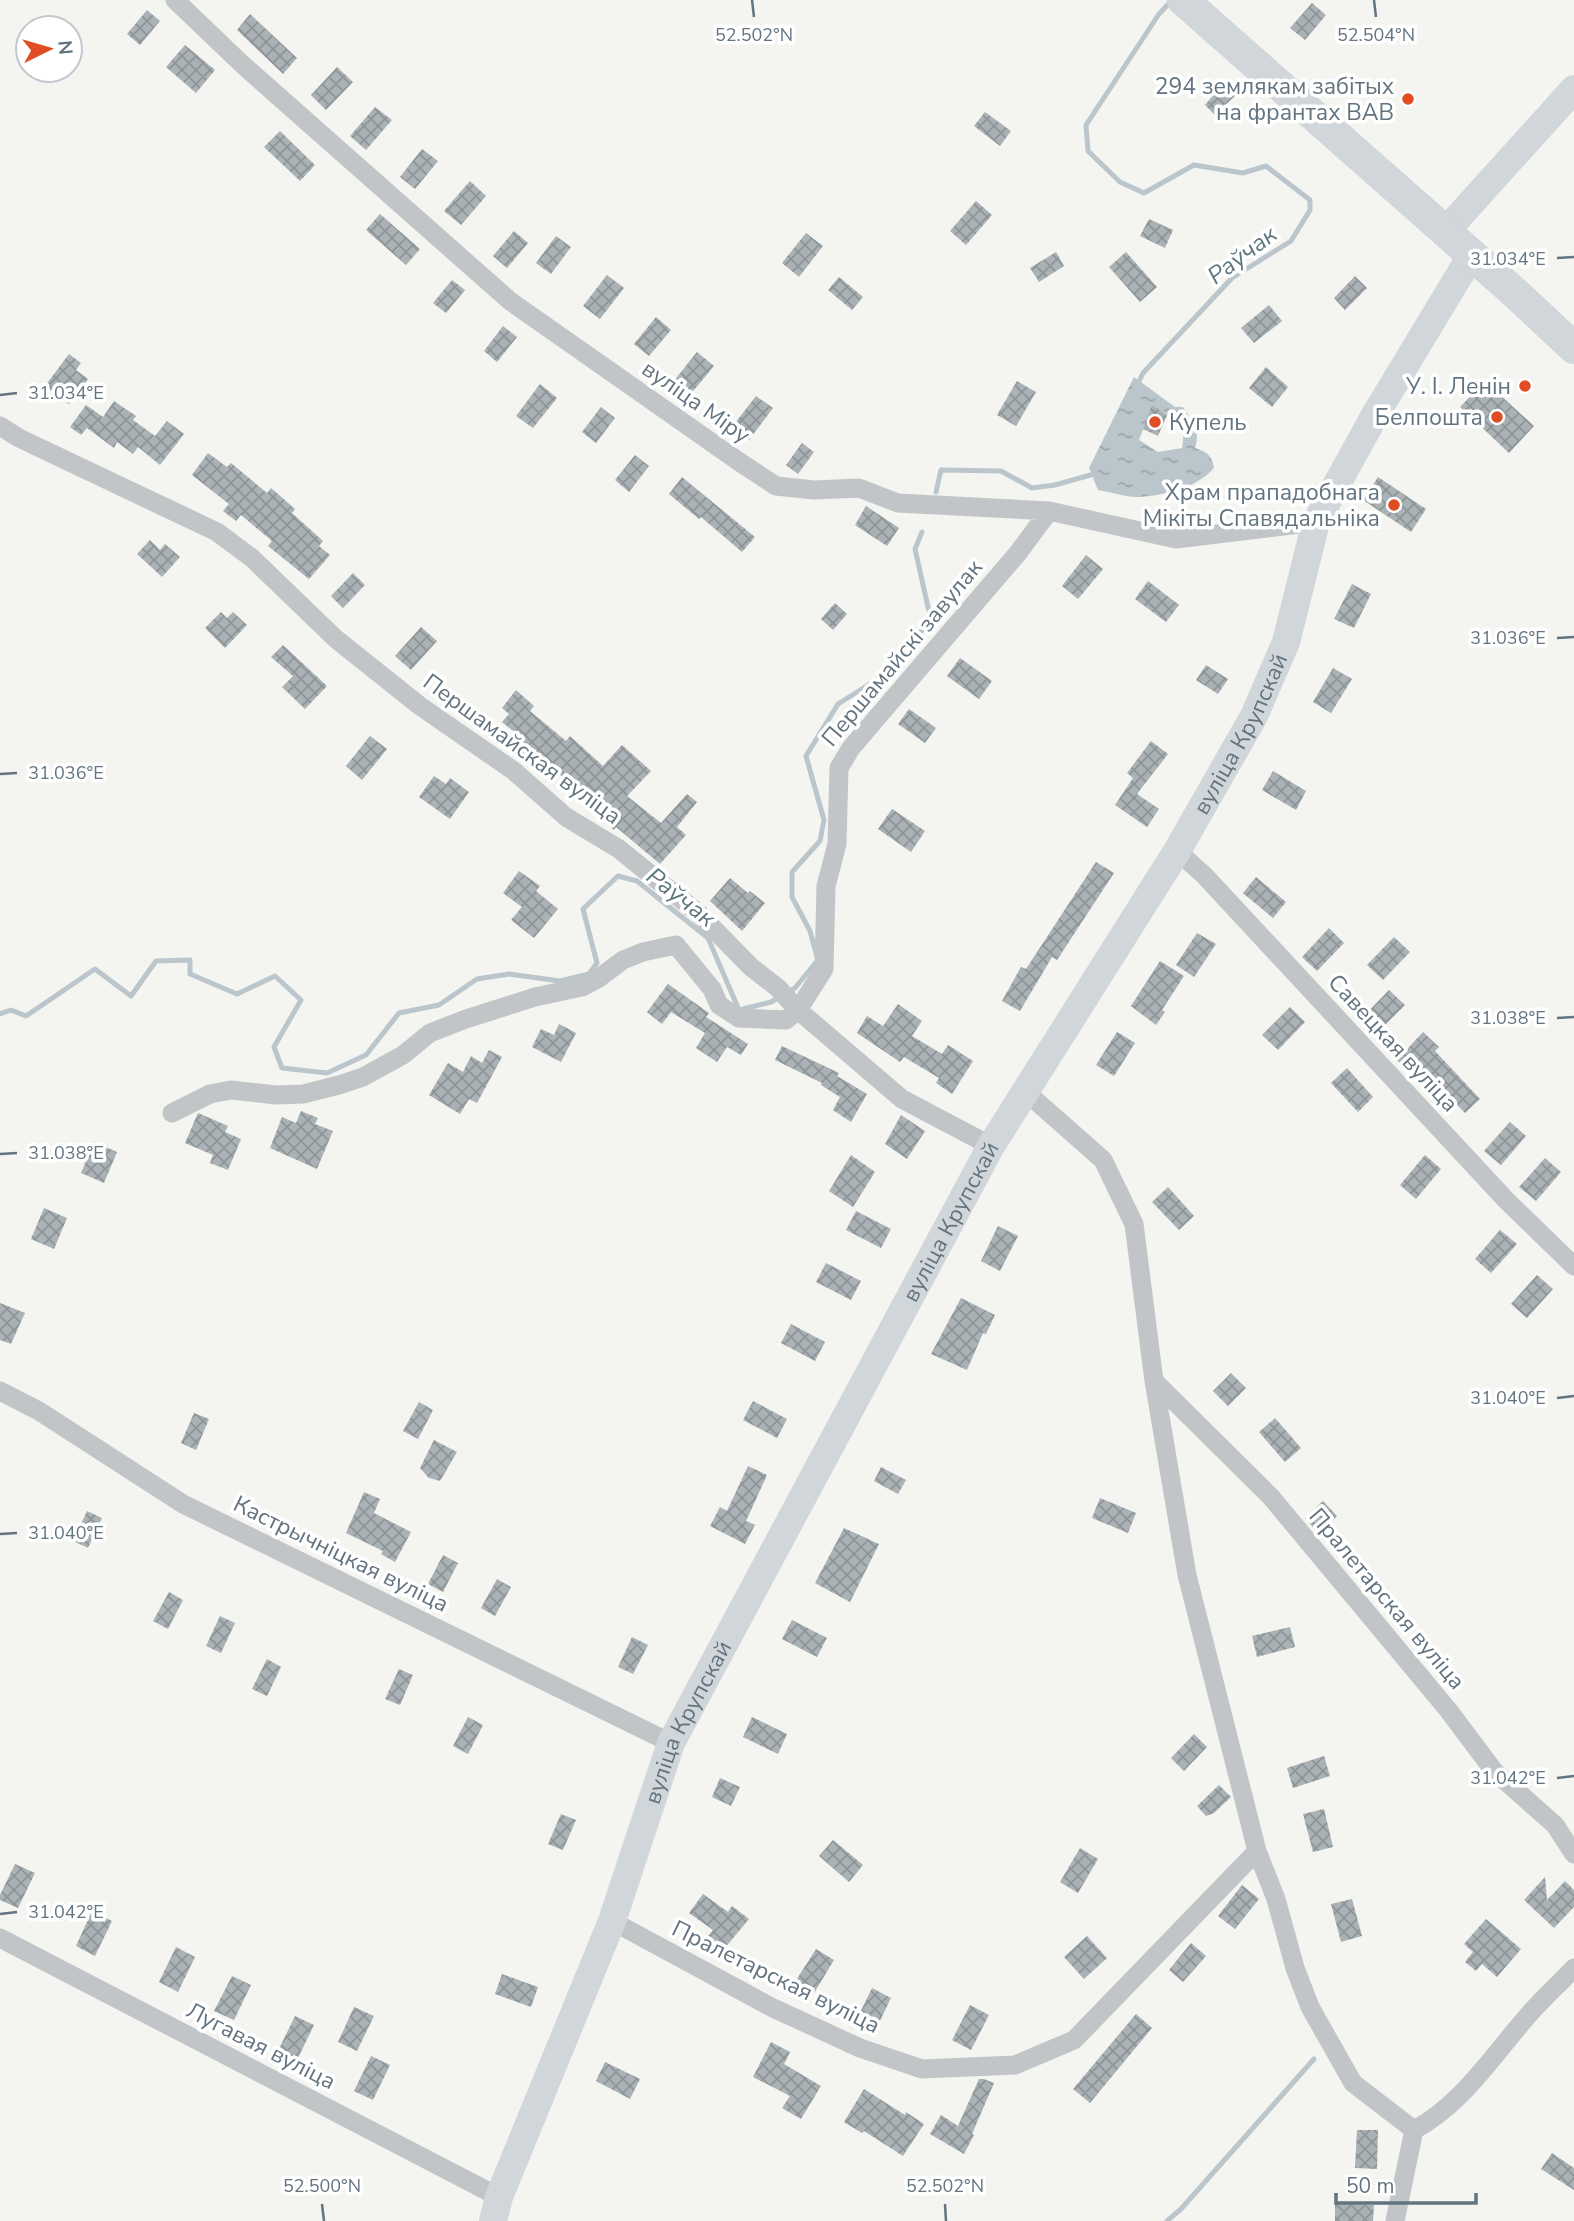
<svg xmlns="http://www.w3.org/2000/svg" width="1574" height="2221" font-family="'Nunito Sans',sans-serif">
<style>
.water{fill:url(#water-ripples);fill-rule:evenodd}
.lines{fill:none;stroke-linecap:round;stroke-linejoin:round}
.stream{stroke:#bac6cb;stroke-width:5}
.building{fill:url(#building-cross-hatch)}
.street{stroke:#c1c5c8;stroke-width:19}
.secondary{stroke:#d1d6da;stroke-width:28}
.primary{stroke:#d1d6da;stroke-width:32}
.ticks{fill:none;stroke:#637481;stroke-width:2.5}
.poi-dot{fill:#e14d23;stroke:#fff;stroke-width:2.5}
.labels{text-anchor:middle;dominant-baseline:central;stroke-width:7;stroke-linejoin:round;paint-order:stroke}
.poi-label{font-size:23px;fill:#637481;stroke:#fff;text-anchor:end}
.street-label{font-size:23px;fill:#637481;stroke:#fff}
.water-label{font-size:24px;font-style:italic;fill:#5f777f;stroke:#fff}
.ticks-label{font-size:18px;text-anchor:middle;fill:#637481;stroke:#fff;stroke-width:7;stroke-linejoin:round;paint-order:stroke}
</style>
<defs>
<pattern id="water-ripples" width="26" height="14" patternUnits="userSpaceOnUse" patternTransform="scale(1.75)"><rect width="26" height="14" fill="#bac6cb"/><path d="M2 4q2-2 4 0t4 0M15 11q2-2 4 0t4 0" fill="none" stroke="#9ba5aa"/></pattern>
<pattern id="building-cross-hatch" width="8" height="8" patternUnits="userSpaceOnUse" patternTransform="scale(1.75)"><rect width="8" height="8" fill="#aab2b6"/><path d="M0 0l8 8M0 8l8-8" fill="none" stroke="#8e9599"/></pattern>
</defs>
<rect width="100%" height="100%" fill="#f4f4f0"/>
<path class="water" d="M1134 377 1175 407H1183C1192 421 1201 432 1195 448 1207 452 1212 455 1214 468 1197 488 1163 496 1137 497 1125 497 1111 492 1098 490L1089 468ZM1152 406C1172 418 1188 421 1182 448L1158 452 1139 440Z"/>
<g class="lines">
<path class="stream" d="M1137 386 1143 373 1232 278 1291 241 1310 210V200L1266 166 1243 173 1194 165 1144 193 1120 182 1088 151 1086 125 1159 14 1172 0
M936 492 941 470 1001 471 1032 488 1055 485 1094 474 1096 470
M0 1014 11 1010 26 1016 95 969 131 996 156 961 190 960V974L237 994 275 976 301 1000 274 1047 282 1068 327 1073 366 1055 399 1013 439 1005 477 979 509 974 560 981 589 974 597 963 583 909 618 876 637 881 708 938 739 1010 771 1002 795 988 818 960 810 931 792 897V872L820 841 824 820 806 756 838 704 903 663 930 616 915 549 922 532
M1167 2221 1181 2209 1314 2059"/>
</g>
<path class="building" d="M1312 3 1326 15 1305 40 1290 28Z
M147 10 160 21 140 45 127 34Z
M250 14 297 58 283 74 237 30Z
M185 45 215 70 196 93 166 67Z
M337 67 353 82 326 110 311 95Z
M1225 81 1238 93 1215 115 1205 105Z
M375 107 392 120 366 150 350 136Z
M985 112 1011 131 1000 146 974 126Z
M280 131 315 165 300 181 264 147Z
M422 149 438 161 415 189 400 177Z
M470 181 486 196 461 225 444 211Z
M976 201 992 215 966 245 950 231Z
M380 214 420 249 406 265 366 230Z
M1149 219 1173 230 1165 248 1140 236Z
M514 231 528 243 507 268 493 256Z
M806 233 823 246 799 277 782 263Z
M556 236 571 247 551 274 536 263Z
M1056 252 1064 266 1039 282 1030 268Z
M1126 252 1157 287 1140 302 1109 267Z
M607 275 624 288 600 319 583 306Z
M1355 276 1367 288 1345 310 1334 298Z
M839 277 863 297 852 310 828 290Z
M452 280 465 290 446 313 433 303Z
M1269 305 1282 321 1254 343 1241 328Z
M656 317 671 330 649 356 634 344Z
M503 326 517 337 497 362 484 351Z
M697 352 714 366 689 396 673 382Z
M69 354 81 363 76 370 88 379 69 404 45 386Z
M1266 367 1288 387 1272 407 1249 388Z
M1017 381 1036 392 1016 426 997 415Z
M1485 381 1534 426 1509 453 1460 407Z
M540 384 557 398 533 428 516 416Z
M756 396 773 408 749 440 732 427Z
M114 401 136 416 133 420 155 436 167 421 184 434 160 465 138 447 133 454 117 442 114 448 87 428 81 435 70 427 86 405 103 417Z
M1152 405 1167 415 1158 436 1143 429Z
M601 407 615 418 596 443 582 432Z
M802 443 814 452 798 474 786 465Z
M208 453 227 467 231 463 267 493 271 488 295 509 292 513 323 541 319 546 330 555 309 579 268 546 272 541 241 515 236 521 223 511 229 504 192 475Z
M635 455 649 466 629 492 615 480Z
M682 477 755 537 742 552 701 517 699 519 669 494Z
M1378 477 1426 509 1411 532 1363 500Z
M866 506 899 528 887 546 855 525Z
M150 540 160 550 165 544 180 557 162 577 137 554Z
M1086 555 1103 569 1078 599 1062 586Z
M353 573 365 585 343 608 331 596Z
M1148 581 1179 605 1166 622 1135 599Z
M1352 584 1371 594 1354 628 1334 619Z
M835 603 847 614 833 630 821 619Z
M221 612 227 618 233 612 247 625 225 648 205 628Z
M421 627 437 641 411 670 395 656Z
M283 645 327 686 305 709 282 687 293 676 271 657Z
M960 658 992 681 979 699 947 676Z
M1206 665 1228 679 1218 694 1196 680Z
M1333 668 1352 679 1331 713 1313 702Z
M516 690 534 706 530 711 566 741 570 736 603 766 622 745 651 771 627 796 661 823 687 794 697 802 677 827 686 835 660 864 616 827 614 830 580 800 583 797 539 754 531 763 515 750 523 739 502 722 509 714 502 708Z
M909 709 936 728 925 743 898 724Z
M370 736 387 749 362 780 346 766Z
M1151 741 1168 754 1137 794 1159 809 1147 827 1115 805 1133 778 1127 773Z
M1273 771 1306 791 1296 810 1262 790Z
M434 776 446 784 450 778 469 792 450 819 419 797Z
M892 809 925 831 911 852 878 829Z
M1096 862 1114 873 1057 960 1052 957 1020 1011 1002 1001 1021 967 1026 969Z
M519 871 540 886 536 891 558 909 534 938 511 920 522 907 503 893Z
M1256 877 1286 902 1273 918 1243 893Z
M730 878 748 893 750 891 765 903 742 931 710 901Z
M1329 928 1344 943 1317 971 1302 957Z
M1197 933 1216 944 1194 977 1176 965Z
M1394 937 1410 952 1383 980 1367 965Z
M1160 961 1184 976 1162 1010 1165 1012 1156 1025 1131 1006Z
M668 984 709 1013 706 1017 748 1044 741 1055 727 1047 717 1062 696 1048 705 1033 671 1012 662 1024 647 1012Z
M1389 990 1405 1005 1377 1033 1362 1018Z
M898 1004 922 1021 912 1036 942 1054 948 1045 973 1061 952 1094 936 1083 939 1078 904 1057 900 1062 857 1033 867 1016 883 1026Z
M1290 1007 1305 1022 1278 1050 1262 1035Z
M559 1024 576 1033 561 1062 532 1047 541 1029 554 1035Z
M1117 1032 1135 1043 1114 1076 1096 1065Z
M1423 1032 1439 1047 1435 1051 1480 1099 1465 1113 1420 1067 1412 1075 1397 1060Z
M782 1046 839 1073 837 1076 867 1094 851 1122 833 1110 840 1097 821 1085 822 1083 775 1060Z
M489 1050 502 1057 477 1103 469 1099 460 1114 429 1095 448 1063 463 1072 471 1056 482 1063Z
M1347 1068 1373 1097 1358 1112 1331 1083Z
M301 1111 318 1118 315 1124 333 1131 317 1169 270 1148 282 1117 296 1123Z
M198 1113 228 1126 225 1132 241 1139 228 1170 210 1163 213 1155 185 1143Z
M901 1115 925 1131 907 1159 885 1144Z
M1510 1122 1526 1136 1501 1165 1484 1151Z
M94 1142 117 1152 104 1183 81 1173Z
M851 1155 875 1172 853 1207 829 1191Z
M1425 1155 1441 1169 1416 1199 1400 1185Z
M1545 1158 1561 1172 1536 1201 1519 1187Z
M1168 1187 1194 1216 1179 1230 1152 1202Z
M44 1208 67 1218 54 1249 31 1239Z
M856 1211 891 1229 881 1248 846 1230Z
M998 1226 1018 1236 1000 1271 981 1261Z
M1500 1230 1517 1244 1491 1273 1475 1259Z
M826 1263 861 1281 851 1300 816 1282Z
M1537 1275 1553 1289 1527 1318 1511 1304Z
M961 1298 995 1315 986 1334 983 1333 967 1370 931 1354Z
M0 1303 25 1313 11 1344 0 1340Z
M791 1324 825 1342 815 1361 781 1343Z
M1231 1373 1246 1388 1228 1406 1213 1391Z
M753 1401 787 1419 777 1438 743 1420Z
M419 1402 433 1410 418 1439 403 1431Z
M194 1413 209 1419 196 1450 181 1443Z
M1275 1418 1301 1448 1285 1462 1259 1432Z
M434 1440 457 1452 440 1481 429 1478 420 1468Z
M748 1466 767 1475 746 1521 755 1525 745 1544 710 1526 720 1507 727 1511Z
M881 1467 906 1480 898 1494 874 1481Z
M364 1492 380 1499 374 1513 411 1532 395 1562 381 1554 383 1551 346 1533Z
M1100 1498 1136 1513 1128 1533 1092 1518Z
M1323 1501 1337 1516 1319 1534 1305 1518Z
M87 1511 102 1518 88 1548 73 1541Z
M844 1528 879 1544 850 1602 815 1583Z
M443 1555 458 1563 443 1592 428 1584Z
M497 1579 511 1587 495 1616 481 1608Z
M169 1592 183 1600 168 1629 153 1621Z
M220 1616 235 1623 221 1653 206 1646Z
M792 1620 827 1638 817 1657 782 1639Z
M1290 1627 1295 1647 1257 1657 1252 1636Z
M632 1637 648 1645 633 1674 618 1667Z
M267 1659 281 1667 267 1696 252 1689Z
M399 1669 413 1675 400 1705 385 1699Z
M468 1717 483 1725 468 1754 453 1746Z
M752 1717 787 1734 778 1754 743 1737Z
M1194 1734 1207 1747 1184 1771 1171 1758Z
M1324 1756 1330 1776 1293 1788 1287 1768Z
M720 1778 740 1787 731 1806 712 1797Z
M1219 1785 1231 1797 1214 1813 1206 1816 1197 1806Z
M1324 1809 1333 1847 1313 1852 1303 1814Z
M561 1814 576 1820 563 1850 548 1844Z
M833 1840 863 1865 849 1882 819 1856Z
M1080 1848 1098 1859 1078 1893 1060 1882Z
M15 1864 35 1873 18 1908 0 1900V1895Z
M1545 1877 1547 1900 1565 1881 1574 1890V1907L1554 1928 1524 1900Z
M1242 1885 1259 1899 1235 1929 1218 1916Z
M703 1894 728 1912 732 1906 749 1919 724 1949 708 1936 713 1930 689 1913Z
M1352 1899 1362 1936 1341 1942 1331 1904Z
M92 1911 112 1921 95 1956 76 1946Z
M1486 1919 1521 1949 1497 1977 1482 1964 1476 1971 1465 1962 1473 1952 1464 1944Z
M1087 1936 1107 1958 1084 1979 1064 1957Z
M1191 1943 1206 1956 1183 1982 1169 1970Z
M176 1947 195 1957 178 1992 159 1982Z
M816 1949 834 1960 814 1993 795 1982Z
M502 1974 538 1987 531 2007 495 1994Z
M232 1976 251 1985 234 2020 214 2011Z
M872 1988 891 1998 874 2033 855 2023Z
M970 2005 989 2015 971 2050 952 2040Z
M354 2007 374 2016 357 2051 338 2042Z
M1136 2014 1152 2028 1090 2103 1073 2089Z
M295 2016 314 2025 297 2060 278 2051Z
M771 2042 790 2052 784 2064 821 2086 801 2119 782 2108 790 2096 753 2077Z
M371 2056 390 2065 373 2100 354 2091Z
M605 2062 640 2079 630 2099 596 2081Z
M979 2079H984L994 2083 972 2134 974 2135 964 2154 930 2134 941 2115 958 2126Z
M864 2089 905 2115 906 2112 924 2124 903 2156 864 2131 862 2133 844 2122Z
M1357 2130H1378L1377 2169 1355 2168Z
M1552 2153 1574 2168V2190L1541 2169Z
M1335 2203 1374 2205 1373 2221H1335Z"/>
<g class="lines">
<path class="street" d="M175 0 243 65 510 301 738 461 776 486 814 490 859 488 898 503 1049 511 1176 539 1316 522
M0 426 19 438 217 532 252 558 336 639 420 706 514 771 566 817 619 849 698 913 751 967 778 988 798 1010 902 1099 991 1146
M1177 851 1204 875 1506 1200 1574 1266
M1027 1093 1103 1160 1134 1224 1154 1381 1187 1575 1257 1851 1276 1899 1295 1968 1310 2007 1353 2083 1414 2130
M172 1113 210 1094 231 1090 276 1095 303 1094 339 1085 363 1077 403 1055 430 1033 466 1019 535 997 582 987 599 978 623 960 643 952 676 945 712 989 719 1005 739 1018 786 1020 798 1010 824 969 826 886 837 844 839 768 851 748 1018 553 1049 511
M1154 1381 1271 1497 1449 1711 1494 1771 1555 1825 1574 1854
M0 1391 39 1411 183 1504 671 1743
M612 1921 773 2008 860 2048 922 2069 1015 2065 1074 2040 1257 1851
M0 1938 499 2197
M1395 2221 1414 2130C1461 2105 1491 2058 1525 2019 1540 2001 1558 1985 1574 1968"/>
<g class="secondary">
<path d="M1444 233 1574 89"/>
<path id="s1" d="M493 2221 499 2197 612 1921 671 1743 991 1146 1177 851 1254 716 1286 642 1316 522 1375 415 1471 256"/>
</g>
<path class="primary" d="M1183 0 1514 292 1574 348"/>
</g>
<path class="ticks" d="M752 0 754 17M1374 0 1376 17M1557 258 1574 257M0 395 17 393M1557 638 1574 637M0 774 17 773M1557 1018 1574 1017M0 1154 17 1153M1557 1398 1574 1396M0 1534 17 1533M1557 1778 1574 1776M0 1914 17 1912M322 2204 324 2221M945 2204 946 2221"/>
<g class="poi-dot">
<circle cx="1408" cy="99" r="7"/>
<circle cx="1525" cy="386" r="7"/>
<circle cx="1497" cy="417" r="7"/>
<circle cx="1155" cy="422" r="7"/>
<circle cx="1394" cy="505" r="7"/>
</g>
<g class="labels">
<g class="poi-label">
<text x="1394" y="86">294 землякам забітых<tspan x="1394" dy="26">на франтах ВАВ</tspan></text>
<text x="1511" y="386">У. І. Ленін</text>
<text x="1483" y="417">Белпошта</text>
<text x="1169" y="422" text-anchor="start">Купель</text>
<text x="1380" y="492">Храм прападобнага<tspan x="1380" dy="26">Мікіты Спавядальніка</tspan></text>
</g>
<g class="street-label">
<text transform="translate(696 402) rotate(35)">вуліца Міру</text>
<text transform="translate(902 653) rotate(-50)">Першамайскі завулак</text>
<text stroke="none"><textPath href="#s1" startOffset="1670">вуліца Крупскай</textPath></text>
<text transform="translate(522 749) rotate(36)">Першамайская вуліца</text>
<text transform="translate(1393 1043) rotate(47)">Савецкая вуліца</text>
<text stroke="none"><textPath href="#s1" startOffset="1102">вуліца Крупскай</textPath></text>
<text transform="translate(341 1554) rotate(26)">Кастрычніцкая вуліца</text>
<text transform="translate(1387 1599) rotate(50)">Пралетарская вуліца</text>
<text stroke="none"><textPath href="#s1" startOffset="536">вуліца Крупскай</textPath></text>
<text transform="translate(776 1977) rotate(26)">Пралетарская вуліца</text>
<text transform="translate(261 2046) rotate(27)">Лугавая вуліца</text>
</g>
<g class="water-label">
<text transform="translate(1242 255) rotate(-37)">Раўчак</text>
<text transform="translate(681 897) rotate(38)">Раўчак</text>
</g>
</g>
<g class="ticks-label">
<text x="754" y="41">52.502°N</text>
<text x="1376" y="41">52.504°N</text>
<text x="1508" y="265">31.034°E</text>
<text x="66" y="399">31.034°E</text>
<text x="1508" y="644">31.036°E</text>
<text x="66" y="779">31.036°E</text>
<text x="1508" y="1024">31.038°E</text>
<text x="66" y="1159">31.038°E</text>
<text x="1508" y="1404">31.040°E</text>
<text x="66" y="1539">31.040°E</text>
<text x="1508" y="1784">31.042°E</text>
<text x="66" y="1918">31.042°E</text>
<text x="322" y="2192">52.500°N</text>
<text x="945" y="2192">52.502°N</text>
</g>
<g transform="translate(49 49) rotate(85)"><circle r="33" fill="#ffffff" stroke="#c1c7cd" stroke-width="2"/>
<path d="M0-5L12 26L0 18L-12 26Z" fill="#e14d23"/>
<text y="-10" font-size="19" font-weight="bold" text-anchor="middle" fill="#637481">N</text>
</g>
<path d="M1336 2193v10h140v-10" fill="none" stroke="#637481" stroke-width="3.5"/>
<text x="1346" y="2193" font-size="21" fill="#637481" stroke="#ffffff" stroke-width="5" paint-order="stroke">50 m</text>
</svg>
